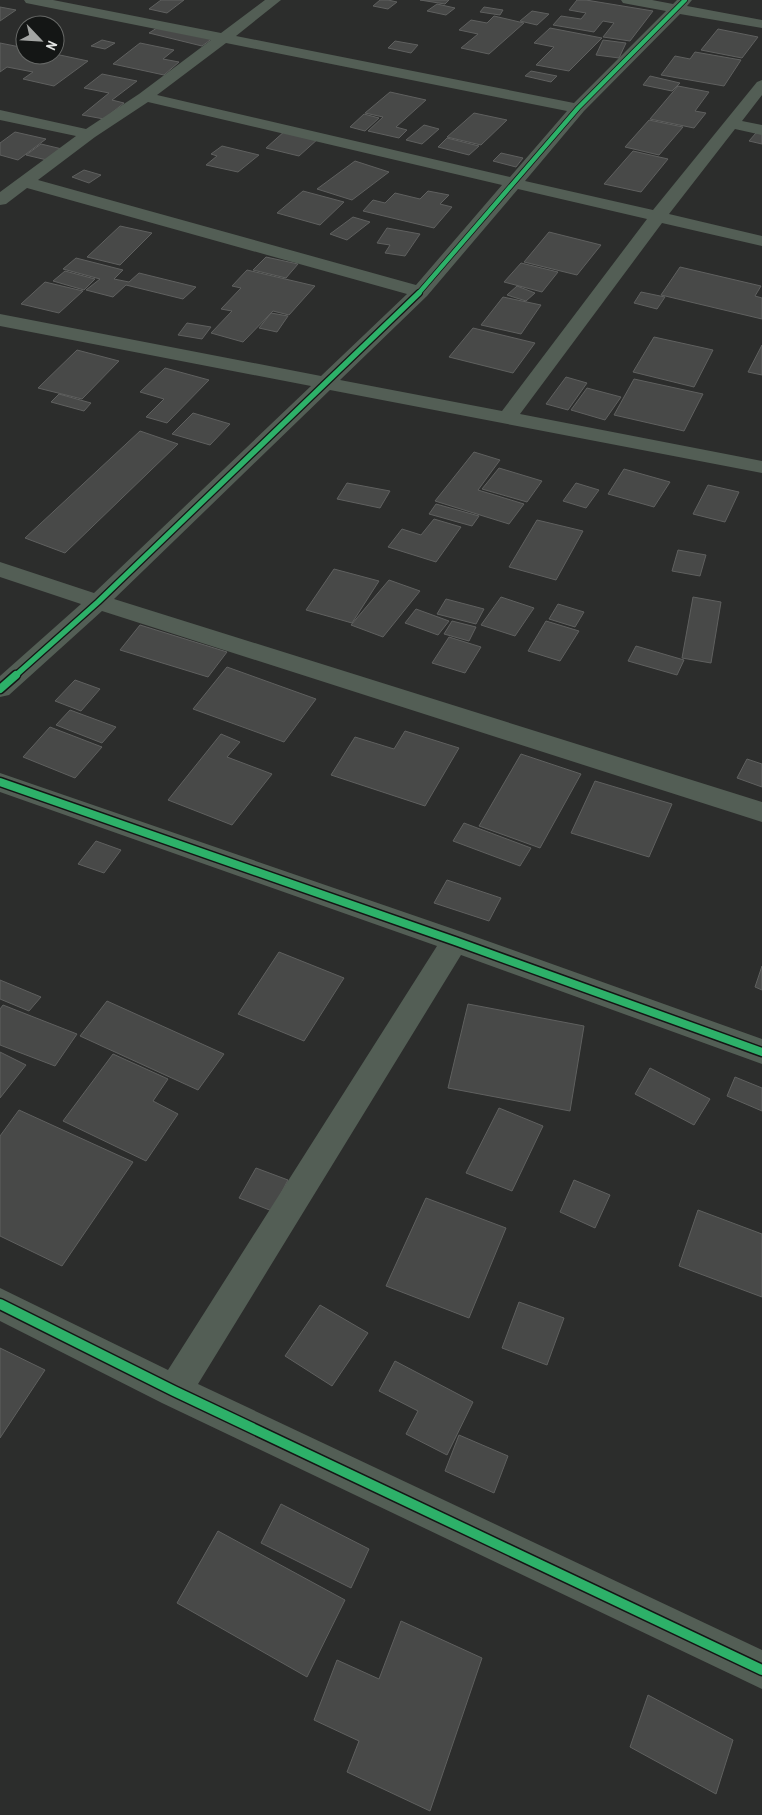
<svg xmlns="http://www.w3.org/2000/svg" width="762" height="1815" font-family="'Archivo Narrow',sans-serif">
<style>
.building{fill:#484948;stroke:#5f605f}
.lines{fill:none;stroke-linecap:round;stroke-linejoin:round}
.minor{fill:#535e55;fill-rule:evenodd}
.cycleway-far3-casing{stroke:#141615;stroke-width:6}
.cycleway-far2-casing{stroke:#141615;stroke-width:8}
.cycleway-far1-casing{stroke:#141615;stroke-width:11}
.cycleway-casing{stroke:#141615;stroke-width:13}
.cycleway-far3{stroke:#2db169;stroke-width:4.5}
.cycleway-far2{stroke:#2db169;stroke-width:5.5}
.cycleway-far1{stroke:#2db169;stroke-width:8}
.cycleway{stroke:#2db169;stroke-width:10}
</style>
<rect width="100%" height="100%" fill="#2c2d2c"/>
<path class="building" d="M161 0H184L167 13 149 9Z
M380 0H388L397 2 388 9 373 6Z
M420 0H449L445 4Z
M577 0H586L653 11 630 41 603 37 614 23 603 21 594 32 553 25 561 16 581 19 586 13 569 10Z
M437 4 455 8 446 15 427 11Z
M0 7 16 10 0 21Z
M484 7 503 10 500 15 480 12Z
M532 11 549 14 537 25 520 21Z
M494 16 524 23 489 54 461 48 478 34 459 30 471 20 487 23Z
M160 26 213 38 202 46 149 33Z
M550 28 602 38 569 71 536 65 554 47 534 43Z
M718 29 758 37 742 58 701 50Z
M102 40 115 43 105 49 91 46Z
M603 40 626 43 619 58 596 55Z
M395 41 418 45 411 53 388 48Z
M0 43 25 48V55L55 54 88 61 54 86 23 79 33 72 7 67 0 72Z
M140 43 174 50 163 59 179 62 164 75 113 64Z
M695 52 741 60 724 86 661 75 675 56 690 59Z
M531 71 557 76 551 82 525 76Z
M102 74 137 81 112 100 124 103 104 119 82 115 109 93 84 88Z
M650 76 680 83 672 91 643 85Z
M678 86 709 92 695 111 706 113 694 128 650 119Z
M390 92 426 100 396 127 407 130 399 138 368 131 383 117 365 113Z
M474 113 507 120 481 145 447 137Z
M364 114 379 118 365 131 350 127Z
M649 120 683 127 659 155 625 147Z
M424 125 439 129 422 144 406 140Z
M286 130 319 138 299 156 266 148Z
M15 132 46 139 18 160 0 155V143Z
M756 133 762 134V144L749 141Z
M447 138 479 146 469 155 438 147Z
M41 144 62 149 47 160 26 155Z
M222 146 259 155 238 172 206 165 217 156 211 154Z
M633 151 668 159 641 192 604 184Z
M501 153 523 158 516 167 493 161Z
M355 161 389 172 352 200 317 189Z
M84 170 101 175 89 183 72 177Z
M303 191 344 202 320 225 277 213Z
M428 191 449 195 440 204 452 207 434 228 363 211 373 200 385 203 395 193 420 199Z
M353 217 370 222 347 240 330 234Z
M120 226 152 233 120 265 87 257Z
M387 228 420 234 405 256 385 253 390 245 377 243Z
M549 232 601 245 577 275 524 262Z
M266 257 298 264 286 278 253 270Z
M76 258 123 270 114 279 129 282 139 273 196 287 183 299 126 285 113 297 86 290 100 279 63 269Z
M521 263 558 272 542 292 504 282Z
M680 267 761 286 755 296 762 298V319L661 295Z
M247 270 315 286 289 315 273 311 243 342 211 333 232 311 221 309 241 288 232 286Z
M65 271 95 279 84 290 53 281Z
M45 282 83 291 59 313 21 304Z
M517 286 535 293 526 301 507 295Z
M641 292 665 297 657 309 634 303Z
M503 297 541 305 521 334 481 325Z
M271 313 288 316 277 332 259 328Z
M187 323 211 327 202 339 178 335Z
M473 328 535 343 513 373 449 357Z
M654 337 713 350 694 387 633 372Z
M762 345V375L748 372Z
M77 350 119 361 82 399 38 388Z
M165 368 209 380 167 423 146 417 164 399 140 392Z
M566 377 587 383 568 410 546 404Z
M634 379 703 394 684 431 614 415Z
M587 388 621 397 605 420 571 410Z
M59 394 91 403 84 411 51 402Z
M193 413 230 424 210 445 172 434Z
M140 431 178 444 65 553 25 538Z
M474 452 500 460 478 490 524 504 509 524 435 501Z
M499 468 542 481 527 502 482 489Z
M624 469 670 482 654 507 608 494Z
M347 483 390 491 380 508 337 499Z
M576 483 599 490 586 508 563 501Z
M708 485 739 492 725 522 693 514Z
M436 504 479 516 472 526 429 514Z
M434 519 461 527 436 562 388 547 402 529 421 535Z
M537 520 583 531 556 580 509 567Z
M678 550 706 555 700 576 672 571Z
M334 569 379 581 352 623 306 610Z
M389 580 420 591 383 637 351 625Z
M501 597 534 608 515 636 481 625Z
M693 597 721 602 711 663 682 658Z
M446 599 484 609 476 624 437 614Z
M558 604 584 612 575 627 549 619Z
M416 609 449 621 438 635 405 623Z
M452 621 476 627 469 641 444 634Z
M546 621 579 631 560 661 528 651Z
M140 625 227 652 208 677 120 650Z
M449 637 481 647 465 673 432 663Z
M636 646 684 660 677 675 628 661Z
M227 667 316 699 284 742 193 709Z
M75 680 100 689 81 711 55 701Z
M70 710 116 727 102 743 56 725Z
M50 727 102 747 75 778 23 757Z
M405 731 459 748 425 806 331 775 355 737 394 749Z
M221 734 240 742 227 757 272 774 232 825 168 800Z
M521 754 581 774 540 848 479 826Z
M747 759 762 764V787L737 778Z
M595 781 672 804 649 857 571 833Z
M464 823 531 848 520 866 453 841Z
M96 841 121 850 104 873 78 864Z
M447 880 501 898 489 921 434 903Z
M279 952 344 978 304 1041 238 1014Z
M762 966V990L755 987Z
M0 980 41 997 29 1011 0 999Z
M107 1001 224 1054 198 1090 80 1036Z
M468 1004 584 1026 570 1111 448 1088Z
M3 1005 77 1034 55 1066 0 1045V1009Z
M0 1052 26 1065 0 1098Z
M113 1054 168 1079 153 1101 178 1114 146 1161 63 1121Z
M650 1068 710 1099 694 1125 635 1094Z
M735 1077 762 1088V1111L727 1096Z
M499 1108 543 1126 512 1191 466 1173Z
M19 1110 133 1162 62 1266 0 1236V1136Z
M256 1168 288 1180 272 1211 239 1198Z
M574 1180 610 1195 595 1228 560 1212Z
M426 1198 506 1228 469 1318 386 1286Z
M698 1210 762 1234V1297L679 1266Z
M519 1302 564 1318 547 1365 502 1348Z
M320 1305 368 1333 332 1386 285 1356Z
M0 1348 45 1370 0 1438Z
M395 1361 473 1402 447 1455 406 1434 418 1411 379 1391Z
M459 1435 508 1456 494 1493 445 1471Z
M281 1504 369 1549 351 1588 261 1543Z
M218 1531 345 1600 307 1677 177 1603Z
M401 1621 482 1658 430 1811 347 1772 359 1741 314 1720 337 1660 379 1679Z
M648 1695 733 1740 716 1794 630 1747Z"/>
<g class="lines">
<path class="minor" d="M24 0H53L221 33 265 0H281L236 36 574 103 666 11 628 4 623 3 621 0H652L673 4 677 0H692L687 6 762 20V28L680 14 584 111 525 181 653 210 757 82 762 80V95L742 121 762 125V135L735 129 669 214 762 236V246L662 223 520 414 762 461V473L330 390 114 599 762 802V822L102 611 9 695 0 697V676L81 604 0 577V562L94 593 311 386 0 326V314L321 376 407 294 27 188 6 204 0 205V192L76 136 0 120V110L86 129 139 94 211 40 26 3ZM226 43 567 111 510 177 157 95ZM148 102 502 185 416 285 38 180 95 137ZM518 189 647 219 502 411 340 380 427 296Z
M0 773 465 933 762 1039V1064L461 955 198 1384 762 1650V1689L162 1403 0 1321V1288L168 1370 437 946 0 792Z"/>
<g class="cycleway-far3-casing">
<path id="cycleway-far3" d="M418 294 578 108 685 0"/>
</g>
<g class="cycleway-far2-casing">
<path id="cycleway-far2" d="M15 676 98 602 419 293"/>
</g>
<g class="cycleway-far1-casing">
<path id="cycleway-far1" d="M0 689 16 675
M0 782 455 941 762 1052"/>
</g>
<g class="cycleway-casing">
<path id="cycleway" d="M0 1304 174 1391 762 1670"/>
</g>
<use href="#cycleway-far3" class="cycleway-far3"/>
<use href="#cycleway-far2" class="cycleway-far2"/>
<use href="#cycleway-far1" class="cycleway-far1"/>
<use href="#cycleway" class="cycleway"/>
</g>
<g transform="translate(40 40) rotate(115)"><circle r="24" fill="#141615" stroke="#676967"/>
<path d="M0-4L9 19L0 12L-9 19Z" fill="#a3a5a3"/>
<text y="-8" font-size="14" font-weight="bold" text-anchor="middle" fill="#e3e5e3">N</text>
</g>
</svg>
